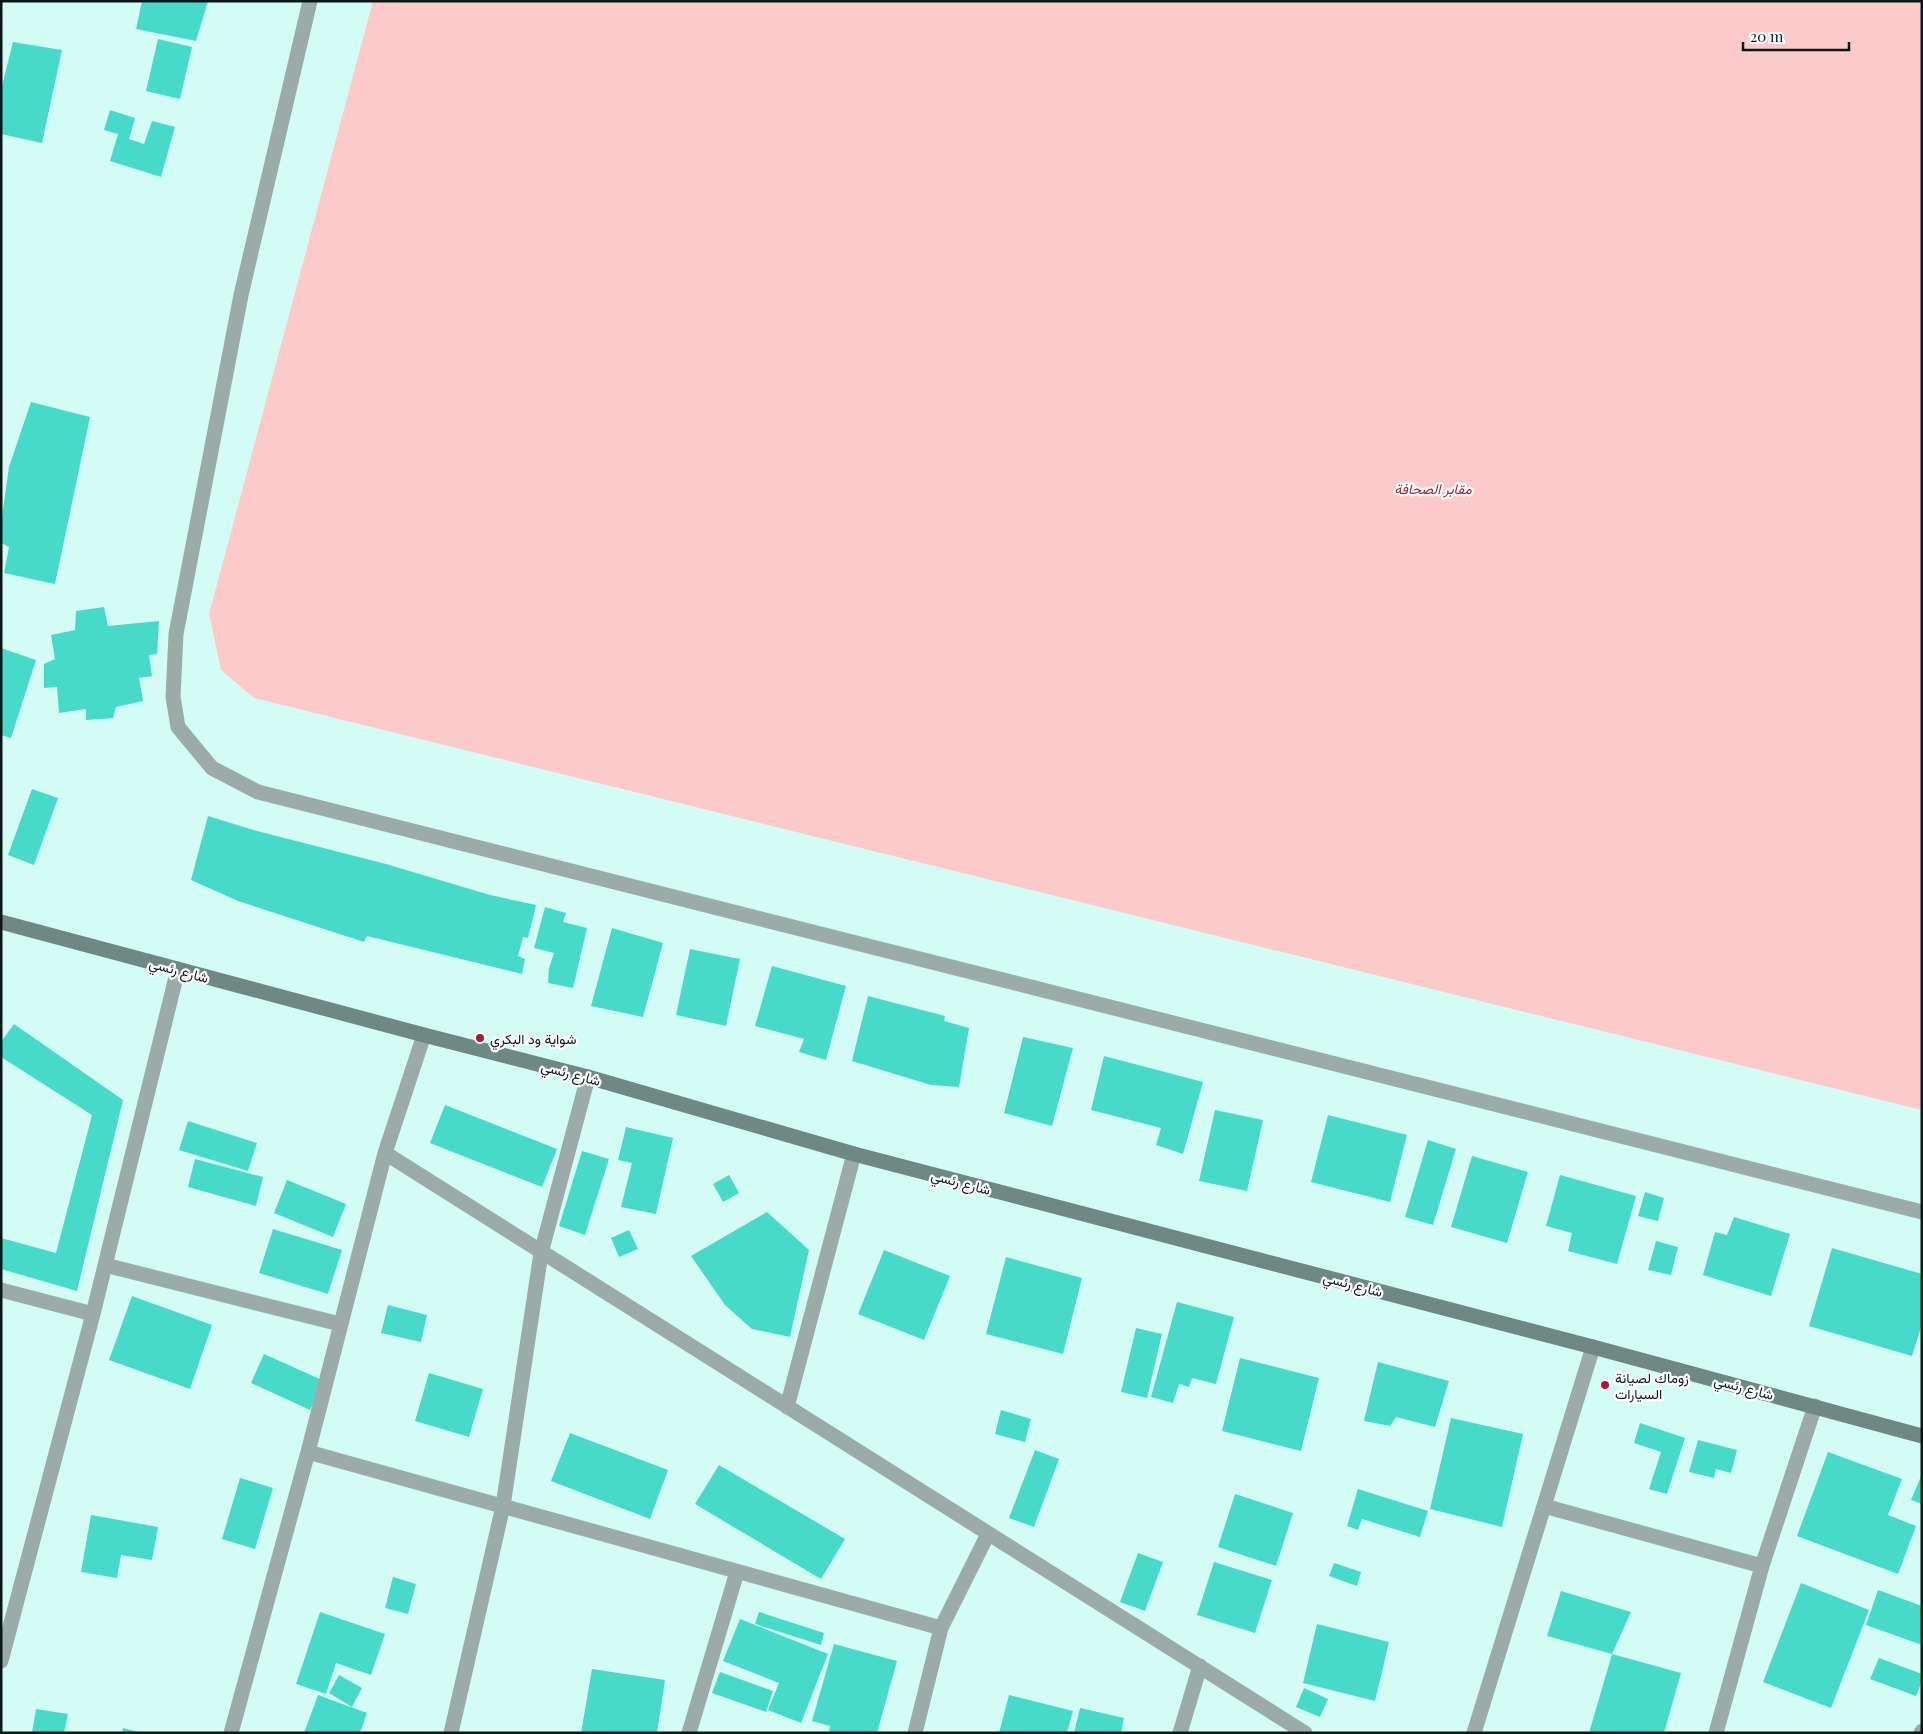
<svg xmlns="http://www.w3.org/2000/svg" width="1923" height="1734" font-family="'Playfair Display',Vazirmatn,serif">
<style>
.green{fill:#fdcacc}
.building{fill:#48dac9}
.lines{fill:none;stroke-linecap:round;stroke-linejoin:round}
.street{stroke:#9aaba8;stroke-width:15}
.secondary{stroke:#6f8884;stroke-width:15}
.poi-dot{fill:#ac173a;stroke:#fff;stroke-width:2}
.labels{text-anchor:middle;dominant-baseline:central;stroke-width:4.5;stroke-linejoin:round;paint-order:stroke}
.park-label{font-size:14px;font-style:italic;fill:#9a2339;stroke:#fff}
.street-label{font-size:14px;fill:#091816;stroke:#fff}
.poi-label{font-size:14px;fill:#091816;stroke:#fff;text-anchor:start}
</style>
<rect width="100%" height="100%" fill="#d3fcf5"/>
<path class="green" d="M373 1H1922V1110L254 698 221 670 209 614Z"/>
<path class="building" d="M142 1H208L196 41 136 29Z
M158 39 192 47 180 99 146 91Z
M13 42 62 50 42 143 1 134V90Z
M110 110 135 118 129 139 144 144 152 121 175 127 161 177 110 161 118 134 104 130Z
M31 402 90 417 55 584 4 573 9 547 1 543V524L9 467Z
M104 607 108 626 159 621 157 654 149 655 152 676 139 678 143 701 116 707 113 718 86 720V709L59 713 57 687 44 688V664L55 659 51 635 75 630 76 611Z
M1 648 36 660 11 738 1 735Z
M32 789 58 798 34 865 8 855Z
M208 816 257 831 386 864 490 895 536 905 528 938 523 937 518 956 525 959 522 974 367 936 364 942 238 901 191 880Z
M545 907 566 913 563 922 587 928 573 988 548 983 549 968 554 953 534 948Z
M612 928 663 943 643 1017 591 1006Z
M690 949 740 959 726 1026 676 1015Z
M772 966 846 986 826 1060 799 1052 804 1039 755 1026Z
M868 996 945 1016 944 1021 969 1028 959 1087 931 1085 852 1061Z
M14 1024 123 1100 77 1291 1 1269V1238L56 1253 92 1115 1 1057V1042Z
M1023 1037 1073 1048 1052 1126 1004 1113Z
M1104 1056 1203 1082 1183 1154 1156 1145 1161 1128 1091 1110Z
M445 1105 557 1149 542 1187 430 1143Z
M1215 1110 1263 1120 1247 1191 1199 1181Z
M1328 1115 1407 1135 1390 1202 1311 1182Z
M188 1121 257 1143 248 1171 179 1150Z
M626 1127 673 1138 656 1214 621 1207 632 1163 618 1160Z
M1428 1140 1456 1149 1433 1225 1405 1217Z
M582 1151 609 1159 585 1235 559 1226Z
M1472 1156 1528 1172 1507 1243 1451 1227Z
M195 1159 263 1177 256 1206 188 1187Z
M729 1175 739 1193 723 1202 713 1184Z
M1560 1175 1636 1196 1617 1264 1568 1251 1572 1233 1546 1226Z
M287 1180 346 1204 333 1237 274 1213Z
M1645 1192 1664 1198 1658 1221 1638 1216Z
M767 1212 809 1250 790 1337 752 1329 725 1305 691 1256Z
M1734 1217 1790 1234 1771 1296 1703 1275 1715 1232 1727 1235Z
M273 1229 342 1250 328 1294 259 1273Z
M629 1230 638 1249 619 1257 611 1238Z
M1656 1241 1678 1247 1671 1275 1648 1270Z
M1832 1248 1922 1274V1324L1912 1356 1809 1326Z
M884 1250 950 1276 924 1340 858 1314Z
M1006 1257 1082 1278 1063 1354 986 1334Z
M132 1296 212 1325 190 1389 109 1360Z
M1177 1302 1234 1317 1216 1384 1192 1378 1189 1387 1179 1384 1173 1403 1151 1397Z
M388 1305 427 1315 421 1342 381 1333Z
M1136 1328 1162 1334 1147 1398 1121 1392Z
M264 1354 324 1381 310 1410 251 1383Z
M1240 1358 1319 1378 1301 1451 1222 1431Z
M1378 1362 1449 1381 1435 1427 1396 1417 1390 1426 1364 1421Z
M429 1373 483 1389 469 1437 415 1421Z
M1001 1410 1031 1419 1025 1442 995 1434Z
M1451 1418 1523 1434 1502 1527 1430 1509Z
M1640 1423 1685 1438 1667 1494 1649 1489 1661 1452 1634 1443Z
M570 1433 668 1470 650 1519 551 1481Z
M1698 1440 1737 1450 1731 1473 1716 1469 1714 1478 1689 1472Z
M1035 1450 1059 1459 1034 1527 1009 1518Z
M1828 1452 1902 1479 1888 1515 1916 1526 1898 1574 1797 1536Z
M719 1465 845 1539 821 1579 695 1504Z
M1922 1474V1504L1911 1500Z
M240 1478 273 1488 255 1549 222 1539Z
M1358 1489 1428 1511 1420 1537 1362 1519 1358 1530 1347 1526Z
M1235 1494 1293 1513 1276 1566 1218 1547Z
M91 1515 158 1527 152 1560 121 1555 117 1578 81 1572Z
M1138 1553 1163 1562 1145 1611 1120 1602Z
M1214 1562 1272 1580 1255 1633 1197 1615Z
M1334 1563 1361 1572 1357 1586 1329 1576Z
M393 1577 416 1584 408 1614 385 1608Z
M1801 1583 1869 1610 1831 1708 1763 1682Z
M1878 1590 1922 1606V1645L1866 1625Z
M1561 1591 1631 1612 1612 1654 1547 1636Z
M320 1612 385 1634 371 1675 336 1663 326 1694 296 1684Z
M759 1612 824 1633 821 1645 755 1624Z
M740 1619 828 1654 801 1723 768 1710 779 1683 723 1661Z
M1317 1624 1389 1642 1375 1701 1303 1683Z
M834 1644 897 1661 877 1733H829L830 1726 812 1721Z
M1612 1654 1681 1673 1664 1733H1589Z
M1879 1658 1922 1674V1681L1916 1696 1870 1679Z
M592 1669 665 1680 657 1733H581Z
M720 1672 773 1691 766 1712 712 1693Z
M339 1675 362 1688 352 1707 329 1693Z
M1304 1688 1328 1699 1320 1717 1296 1707Z
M318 1695 367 1713 360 1733H304Z
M1009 1695 1073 1711 1067 1733H999Z
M1080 1708 1124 1718 1121 1733H1074Z
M36 1709 68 1714 64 1733H32Z
M123 1728 139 1732 138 1733H122Z"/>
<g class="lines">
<path class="street" d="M310 1 241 295 176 634 173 697 178 727 212 768 258 792 1922 1212
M385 1153 1305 1733
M105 1265 340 1324
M1 1290 93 1314
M787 1407 854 1154
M308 1452 941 1628
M1544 1506 1762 1566
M1 1661 93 1314 178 969
M231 1733 308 1452 385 1153 424 1035
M451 1733 503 1506 541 1253 588 1077
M689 1733 737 1572
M915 1733 941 1628 988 1534
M1180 1733 1200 1666
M1474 1733 1593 1347
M1716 1733 1762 1566 1815 1406
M1921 1733 1922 1731"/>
<path class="secondary" d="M1 922 424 1035 588 1077 854 1154 1593 1347 1922 1436"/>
</g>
<g class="poi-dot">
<circle cx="480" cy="1038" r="5"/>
<circle cx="1605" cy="1385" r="5"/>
</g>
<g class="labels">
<g class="park-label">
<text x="1433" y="488">مقابر الصحافة</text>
</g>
<g class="street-label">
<text transform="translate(179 970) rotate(15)">شارع رئسي</text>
<text transform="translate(571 1073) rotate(15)">شارع رئسي</text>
<text transform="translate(961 1182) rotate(15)">شارع رئسي</text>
<text transform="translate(1353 1284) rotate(15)">شارع رئسي</text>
<text transform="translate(1744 1387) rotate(15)">شارع رئسي</text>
</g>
<g class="poi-label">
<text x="490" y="1038">شواية ود البكري</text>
<text x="1615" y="1377">زوماك لصيانة<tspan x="1615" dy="16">السيارات</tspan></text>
</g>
</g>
<rect width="1923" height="1734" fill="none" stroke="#091816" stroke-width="5"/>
<path d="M1743 42v8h106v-8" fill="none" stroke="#091816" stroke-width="2.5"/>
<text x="1750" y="42" font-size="15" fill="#091816" stroke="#ffffff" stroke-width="4" paint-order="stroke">20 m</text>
</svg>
